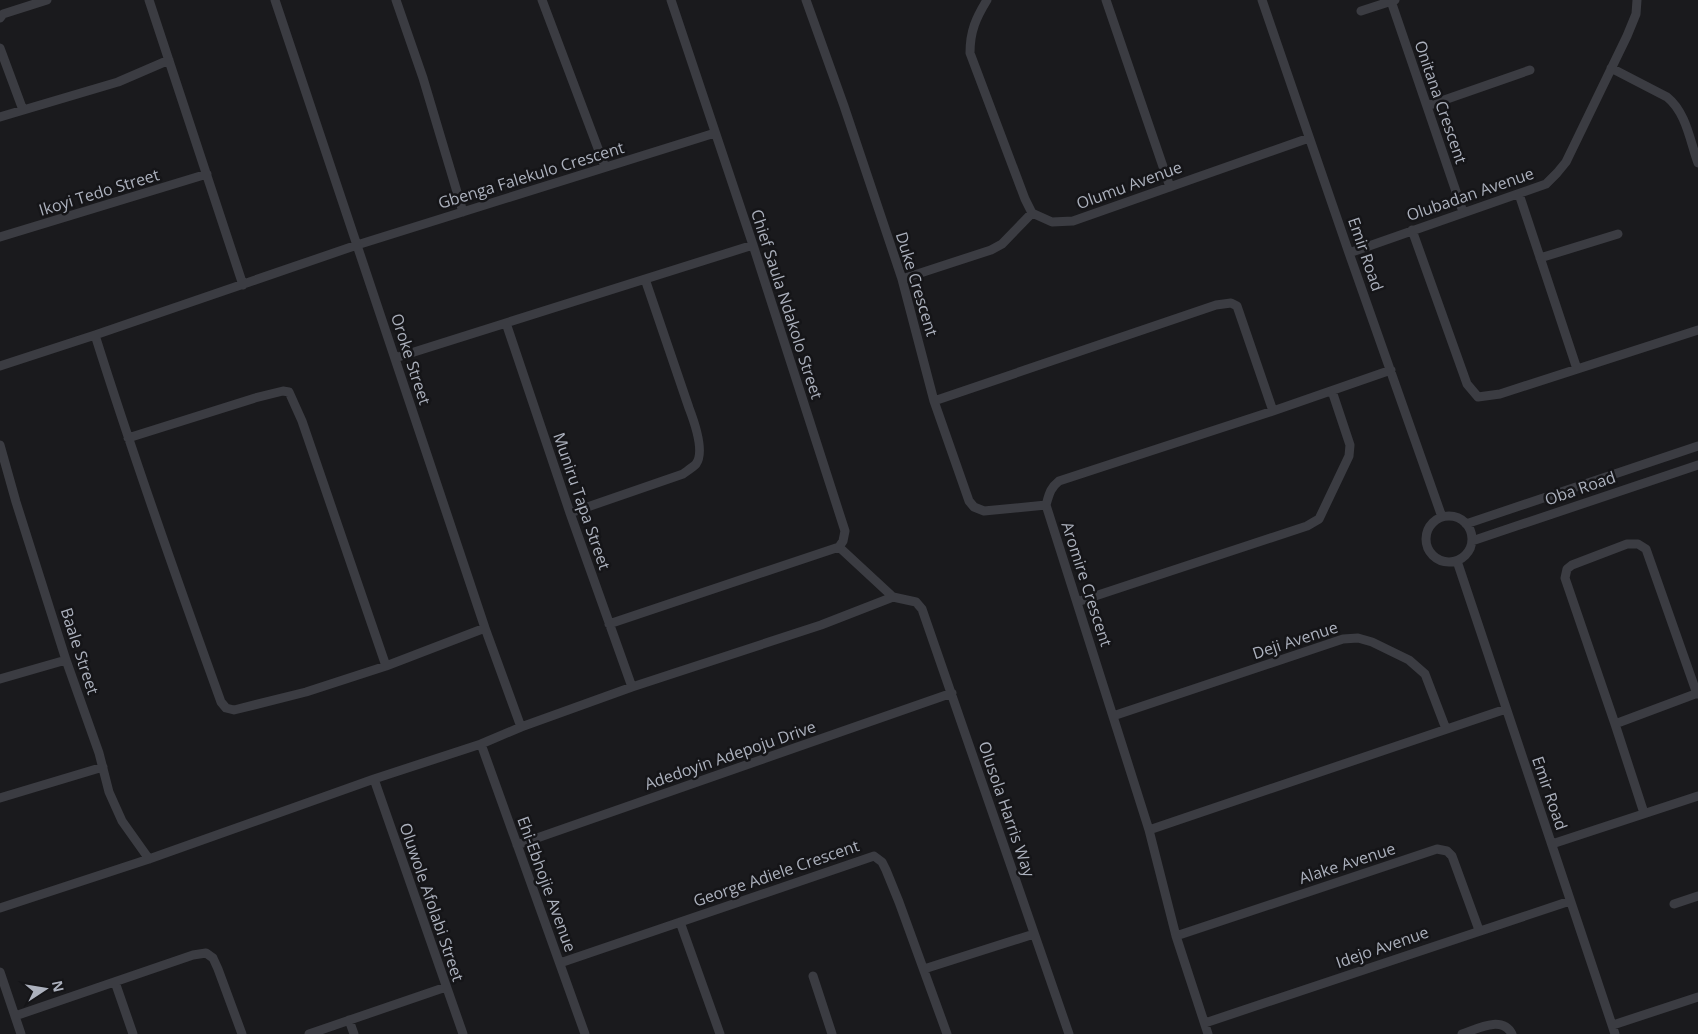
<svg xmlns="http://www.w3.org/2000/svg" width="1698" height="1034" font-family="'Open Sans',sans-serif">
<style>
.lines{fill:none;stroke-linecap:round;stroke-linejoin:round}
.minor{stroke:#3b3c42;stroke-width:9}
.labels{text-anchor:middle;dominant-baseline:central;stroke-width:5;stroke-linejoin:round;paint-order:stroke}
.street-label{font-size:16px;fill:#acb1bd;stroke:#151518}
</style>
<rect width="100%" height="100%" fill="#1a1a1d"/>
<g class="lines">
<path class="minor" d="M149 0 243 285
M275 0 485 628 521 727
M396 0 423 78 463 212
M542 0 605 167
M671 0 753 245 845 531 843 541 839 547 893 597
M806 0 844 106 902 279 934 401 969 501 974 507 984 511 1046 505
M987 0C976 18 970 31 970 53L1025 199 1032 213 1052 222 1073 221 1309 138
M1106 0 1170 187
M1262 0 1349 253 1442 517
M1391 1 1463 212
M1361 11 1395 0
M0 18 3 14 47 0
M0 48 23 110
M1611 68 1667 97C1686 112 1690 141 1698 163
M1427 106 1530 70
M0 117 118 82 169 60
M1519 194 1577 369
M1412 230 1467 384 1478 397 1500 394 1698 330
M0 237 207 174
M1349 253 1546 184 1557 173 1566 162 1627 36 1636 14 1637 0
M1540 258 1618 234
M902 279 991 250 1002 244 1032 213
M506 323 570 513 632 687
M95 335C134 459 177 580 221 702L226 708 234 710 306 692 386 666
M395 358 753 245
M0 366 95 335 357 245 715 133
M934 401 1216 305 1231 303 1237 306 1273 411
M128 438 255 398 283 391 289 392 302 421 386 666 485 628
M0 445 16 502 66 660 99 753 109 792 122 821 149 859
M570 513 683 474C687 471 693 467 696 464 705 452 694 421 689 408L645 279
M1426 539a23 23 0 1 1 46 0a23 23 0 1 1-46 0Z
M1466 524 1698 446
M1472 541 1698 465
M1457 561 1615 1034
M1077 602 1307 526 1319 519 1349 456 1350 445 1332 391
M609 624 839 547
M0 679 66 660
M1113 716 1343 639 1358 638 1372 642 1409 660 1425 674 1446 729
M1615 724 1698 693
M481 744 585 1034
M374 779 463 1034
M0 798 103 767
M1644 813 1615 724 1565 578 1567 569 1572 565 1627 544H1638L1646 549 1697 694
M1149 830 1506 709
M1552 844 1698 796
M517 845 952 693
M1674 904 1698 896
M0 908 149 859 374 779 481 744 521 727 632 687 821 625 893 597 916 602 922 609 1069 1034
M680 922 720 1034
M1176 936 1437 849 1447 851 1452 856 1479 930
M560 963 874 856 882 862 886 870 899 902 947 1034
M924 969 1034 934
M0 972 21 1034
M813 976 832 1034
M115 982 133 1034
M15 1016 193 955 206 953 213 958 218 969 242 1034
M349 1020 354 1034
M1205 1023 1570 901
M1613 1025 1698 997
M309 1034 446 987
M1208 1034 1176 936 1149 830 1046 505C1049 495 1050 488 1059 481L1273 411 1391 370
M1462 1034C1477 1029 1502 1015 1512 1034"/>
</g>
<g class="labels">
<g class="street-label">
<text transform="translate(1441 102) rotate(71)">Onitana Crescent</text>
<text transform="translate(531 175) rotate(-17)">Gbenga Falekulo Crescent</text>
<text transform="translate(1129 185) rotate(-20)">Olumu Avenue</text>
<text transform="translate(99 192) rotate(-17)">Ikoyi Tedo Street</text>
<text transform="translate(1470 194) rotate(-19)">Olubadan Avenue</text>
<text transform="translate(1366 254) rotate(71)">Emir Road</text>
<text transform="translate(917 284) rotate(73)">Duke Crescent</text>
<text transform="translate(787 304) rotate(72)">Chief Saula Ndakolo Street</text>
<text transform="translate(411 359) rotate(72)">Oroke Street</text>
<text transform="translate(1580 488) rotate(-19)">Oba Road</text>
<text transform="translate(582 501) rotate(71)">Muniru Tapa Street</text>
<text transform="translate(1087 584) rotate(72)">Aromire Crescent</text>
<text transform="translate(1295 640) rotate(-18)">Deji Avenue</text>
<text transform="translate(80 651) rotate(72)">Baale Street</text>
<text transform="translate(730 755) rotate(-19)">Adedoyin Adepoju Drive</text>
<text transform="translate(1550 793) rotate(71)">Emir Road</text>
<text transform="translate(1007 809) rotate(71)">Olusola Harris Way</text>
<text transform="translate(1347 863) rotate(-18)">Alake Avenue</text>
<text transform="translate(776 873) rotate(-19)">George Adiele Crescent</text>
<text transform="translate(547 884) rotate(70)">Ehi-Ebhojie Avenue</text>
<text transform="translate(432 902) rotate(71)">Oluwole Afolabi Street</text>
<text transform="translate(1382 947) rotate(-19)">Idejo Avenue</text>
</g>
</g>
<g transform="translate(45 989) rotate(78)" stroke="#151518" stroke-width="4" paint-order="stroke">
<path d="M0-4L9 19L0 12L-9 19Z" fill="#acb1bd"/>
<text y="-8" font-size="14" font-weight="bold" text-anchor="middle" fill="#acb1bd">N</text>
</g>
</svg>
